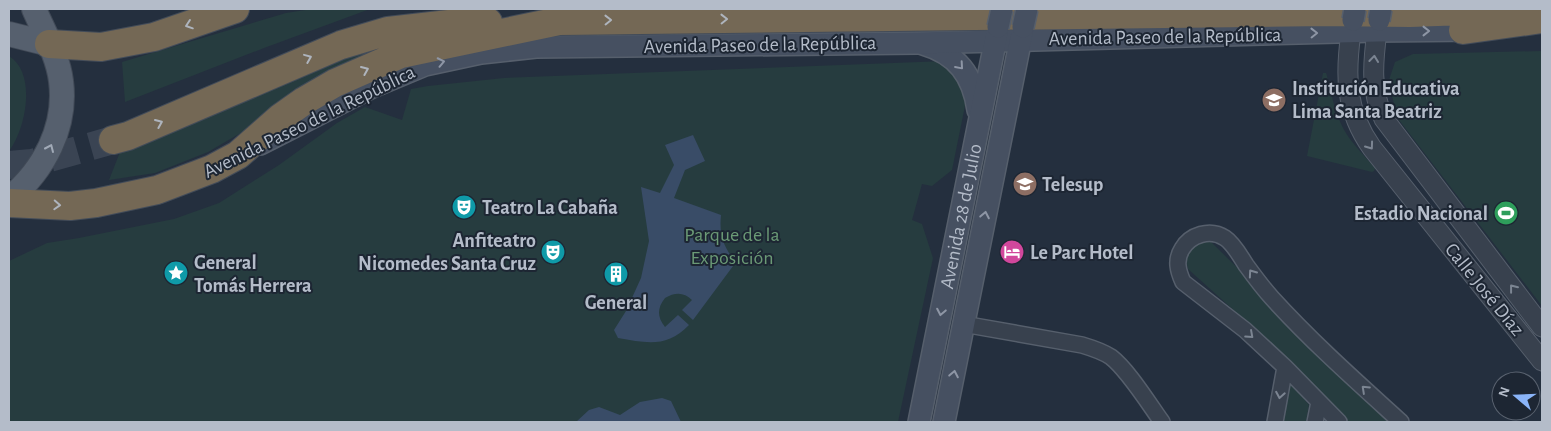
<svg xmlns="http://www.w3.org/2000/svg" width="1551" height="431" font-family="'Alegreya Sans',sans-serif">
	<style>
		.green { fill: #263c3f }
		.water { fill: #394c67 }
		.lines { fill: none; stroke-linecap: round; stroke-linejoin: round }
		.motorway-tunnel { stroke: #3a4453; stroke-width: 28; stroke-dasharray: 28 14; stroke-linecap: butt }
		.minor-casing { stroke: #565f6c; stroke-width: 18 }
		.tertiary-casing { stroke: #565f6c; stroke-width: 21 }
		.secondary-casing { stroke: #565f6c; stroke-width: 24 }
		.primary-casing { stroke: #414a57; stroke-width: 26 }
		.motorway-casing { stroke: #434c59; stroke-width: 30 }
		.minor { stroke: #38414e; stroke-width: 15 }
		.tertiary { stroke: #38414e; stroke-width: 19 }
		.secondary { stroke: #465061; stroke-width: 21 }
		.primary { stroke: #56606e; stroke-width: 24 }
		.motorway { stroke: #746855; stroke-width: 28 }
		.secondary-bridge-casing { stroke: #565f6c; stroke-width: 24; stroke-linecap: butt }
		.secondary-bridge { stroke: #465061; stroke-width: 21 }
		.oneway { stroke: #aeb4bd }
		.oneway2 { stroke: #8e96a5 }
		.oneway3 { stroke: #7c8592 }
		.oneway4 { stroke: #a1aab7 }
		.labels { text-anchor: middle; stroke-width: 4; stroke-linejoin: round; paint-order: stroke }
		.street-label { font-size: 20px; fill: #b4bcc9; stroke: #1d2633 }
		.poi-label { font-size: 20px; font-weight: bold; fill: #b4bcc9; stroke: #1d2633; text-anchor: start }
		.park-label { font-size: 20px; fill: #6b9a76; stroke: #1d2633 }
	</style>
	<rect width="100%" height="100%" fill="#242f3e"/>
	<path class="green" d="M312,9H370L264,48L125,102L122,62L286,13Z
		M377,44L380,52L208,152L155,173L109,180L122,147Z
		M1542,51V306L1399,120L1388,83L1395,62L1413,54Z
		M9,56C37,73 26,129 9,151Z
		M946,61L968,91L952,170L932,186L922,184L912,220L922,224L933,258L898,422H9V261L47,243L79,238L174,219L219,203L279,165L337,123L365,107L402,120L411,89L428,86L504,78Z
		M1323,73H1326L1327,76C1331,93 1335,112 1343,128C1351,143 1364,155 1375,168L1374,171L1372,172L1307,156Z
		M1210,241L1395,422H1349L1291,362L1188,269C1185,260 1188,248 1197,243C1201,242 1207,242 1210,241Z
		M1290,381L1309,405L1306,422H1282Z"/>
	<path class="water" d="M693,135L705,161L685,170L674,198L721,215C719,234 723,247 736,262L693,320L682,310L692,300C684,292 675,292 665,298C657,308 657,317 665,327L678,315L689,325C667,348 647,343 618,338L614,330L626,311L641,278L649,241L641,187L660,193L674,165L665,145Z
		M662,398L671,401L681,422H576L589,410L599,407L620,415L640,402Z"/>
	<g class="lines">
		<path class="motorway-tunnel" d="M9,165L32,163L113,140"/>
		<defs>
			<path id="minor" d="M963,324L1082,345C1092,348 1102,351 1111,357C1128,370 1149,404 1162,422
				M1275,422L1285,367
				M1315,422L1319,402
				M1339,422L1285,367L1245,330L1183,282C1178,271 1175,260 1182,249C1190,235 1210,228 1225,238C1234,244 1240,256 1246,265C1254,276 1262,287 1272,298C1312,342 1357,382 1401,422"/>
			<path id="tertiary" d="M1377,31C1373,62 1370,90 1384,119L1542,327
				M1351,32C1345,76 1345,110 1372,148L1542,361"/>
			<g id="secondary">
				<path d="M923,44C957,54 973,75 978,110"/>
				<path d="M260,144L370,88L425,65L481,53L536,47L918,43L1377,31L1478,30"/>
				<path id="s1" d="M919,422L998,28"/>
				<path d="M944,422L1023,28"/>
			</g>
			<path id="primary" d="M9,34L49,44
				M9,199C44,170 67,127 61,81C58,56 44,32 34,9"/>
			<path id="motorway" d="M1463,30L1542,19
				M49,44L101,47L154,37L235,9
				M113,140L128,136L341,45L388,31L458,23L488,22
				M9,203L70,206L96,203L157,190L212,169L238,155L280,118L304,101L335,83L401,54L559,21L1326,12L1410,13L1520,9"/>
		</defs>
		<use href="#minor" class="minor-casing"/>
		<use href="#tertiary" class="tertiary-casing"/>
		<use href="#secondary" class="secondary-casing"/>
		<use href="#primary" class="primary-casing"/>
		<use href="#motorway" class="motorway-casing"/>
		<use href="#minor" class="minor"/>
		<use href="#tertiary" class="tertiary"/>
		<use href="#secondary" class="secondary"/>
		<use href="#primary" class="primary"/>
		<use href="#motorway" class="motorway"/>
		<defs>
			<path id="secondary-bridge" d="M1353,20L1355,9
				M1379,20L1381,9
				M998,27L1002,9
				M1023,27L1027,9"/>
		</defs>
		<use href="#secondary-bridge" class="secondary-bridge-casing"/>
		<use href="#secondary-bridge" class="secondary-bridge"/>
	</g>
	<defs><path id="oneway-chevron" d="M-2-3.5L2.5 0L-2 3.5" fill="none" stroke-width="1.6" stroke-linecap="round" stroke-linejoin="round" transform="scale(1.25)"/></defs>
	<g class="oneway">
		<use href="#oneway-chevron" transform="translate(724 19) rotate(-1)"/>
		<use href="#oneway-chevron" transform="translate(608 20) rotate(-1)"/>
		<use href="#oneway-chevron" transform="translate(189 25) rotate(161)"/>
		<use href="#oneway-chevron" transform="translate(308 58) rotate(-22)"/>
		<use href="#oneway-chevron" transform="translate(365 70) rotate(-23)"/>
		<use href="#oneway-chevron" transform="translate(159 123) rotate(-23)"/>
		<use href="#oneway-chevron" transform="translate(57 205) rotate(3)"/>
	</g>
	<g class="oneway2">
		<use href="#oneway-chevron" transform="translate(1426 31)"/>
		<use href="#oneway-chevron" transform="translate(1314 33) rotate(-1)"/>
		<use href="#oneway-chevron" transform="translate(441 62) rotate(-12)"/>
		<use href="#oneway-chevron" transform="translate(960 66) rotate(49)"/>
		<use href="#oneway-chevron" transform="translate(985 215) rotate(-79)"/>
		<use href="#oneway-chevron" transform="translate(941 312) rotate(101)"/>
		<use href="#oneway-chevron" transform="translate(954 374) rotate(-79)"/>
	</g>
	<g class="oneway3">
		<use href="#oneway-chevron" transform="translate(1374 59) rotate(-84)"/>
		<use href="#oneway-chevron" transform="translate(1370 146) rotate(54)"/>
		<use href="#oneway-chevron" transform="translate(1252 273) rotate(-125)"/>
		<use href="#oneway-chevron" transform="translate(1513 288) rotate(-128)"/>
		<use href="#oneway-chevron" transform="translate(1250 335) rotate(42)"/>
		<use href="#oneway-chevron" transform="translate(1365 389) rotate(-137)"/>
		<use href="#oneway-chevron" transform="translate(1280 395) rotate(100)"/>
	</g>
	<use class="oneway4" href="#oneway-chevron" transform="translate(50 148) rotate(-66)"/>
	<defs>
		<symbol id="school-disc" viewBox="-11 -11 22 22"><circle r="9.5" fill="#8d6e63" stroke="#1d2633"/><path d="M0-5L7-2L0 1L-7-2ZM-4 1L0 2.5L4 1V4Q0 6-4 4Z" fill="#fff"/></symbol>
		<symbol id="university-disc" viewBox="-11 -11 22 22"><circle r="9.5" fill="#8d6e63" stroke="#1d2633"/><path d="M0-5L7-2L0 1L-7-2ZM-4 1L0 2.5L4 1V4Q0 6-4 4Z" fill="#fff"/></symbol>
		<symbol id="theatre-disc" viewBox="-11 -11 22 22"><circle r="9.5" fill="#0f9aa8" stroke="#1d2633"/><path d="M-5-5.5Q0-4 5-5.5V0Q5 5 0 6Q-5 5-5 0ZM-3.3-2.5H-1v1.5H-3.3ZM1-2.5H3.3v1.5H1ZM-2.8 1Q0 5.5 2.8 1Z" fill="#fff"/></symbol>
		<symbol id="stadium-disc" viewBox="-11 -11 22 22"><circle r="9.5" fill="#2e9e5b" stroke="#1d2633"/><path d="M0-5a6.5 5 0 1 0 0 10a6.5 5 0 1 0 0-10ZM-3.5-1.8h7v3.6h-7Z" fill="#fff"/></symbol>
		<symbol id="hotel-disc" viewBox="-11 -11 22 22"><circle r="9.5" fill="#d1479c" stroke="#1d2633"/><path d="M-6-4.5h1.5V1H6V5H4.5V3h-9V5H-6ZM-4 0a1.8 1.8 0 1 1 3.6 0ZM.5 0V-2.5h3Q6-2.5 6 0Z" fill="#fff"/></symbol>
		<symbol id="sight-disc" viewBox="-11 -11 22 22"><circle r="9.5" fill="#0f9aa8" stroke="#1d2633"/><path d="M0-6L1.8-2.2L6-1.7L2.9 1.2L3.7 5.4L0 3.3L-3.7 5.4L-2.9 1.2L-6-1.7L-1.8-2.2Z" fill="#fff"/></symbol>
		<symbol id="building-disc" viewBox="-11 -11 22 22"><circle r="9.5" fill="#0f9aa8" stroke="#1d2633"/><path d="M-4-6H4V6H1V3H-1V6H-4ZM-2.5-4.3h1.7v1.8h-1.7ZM.8-4.3h1.7v1.8H.8ZM-2.5-1h1.7V.8h-1.7ZM.8-1h1.7V.8H.8Z" fill="#fff"/></symbol>
	</defs>
	<g fill-rule="evenodd">
		<use href="#school-disc" x="1260" y="86" width="28" height="28"/>
		<use href="#university-disc" x="1011" y="170" width="28" height="28"/>
		<use href="#theatre-disc" x="450" y="193" width="28" height="28"/>
		<use href="#stadium-disc" x="1492" y="199" width="28" height="28"/>
		<use href="#theatre-disc" x="539" y="238" width="28" height="28"/>
		<use href="#hotel-disc" x="998" y="238" width="28" height="28"/>
		<use href="#sight-disc" x="162" y="259" width="28" height="28"/>
		<use href="#building-disc" x="602" y="260" width="28" height="28"/>
	</g>
	<g class="labels">
		<g class="street-label">
			<text transform="translate(1165 36) rotate(-1)" y="7">Avenida Paseo de la República</text>
			<text transform="translate(760 44) rotate(-1)" y="7">Avenida Paseo de la República</text>
			<text transform="translate(309 121) rotate(-26)" y="7">Avenida Paseo de la República</text>
			<text dy="7" stroke="none"><textPath href="#s1" startOffset="210">Avenida 28 de Julio</textPath></text>
			<text transform="translate(1485 289) rotate(51)" y="7">Calle José Díaz</text>
		</g>
		<g class="poi-label">
			<text x="1292" y="95">Institución Educativa<tspan x="1292" dy="23">Lima Santa Beatriz</tspan></text>
			<text x="1042" y="191">Telesup</text>
			<text x="482" y="214">Teatro La Cabaña</text>
			<text x="1488" y="220" text-anchor="end">Estadio Nacional</text>
			<text x="536" y="247" text-anchor="end">Anfiteatro<tspan x="536" dy="23">Nicomedes Santa Cruz</tspan></text>
			<text x="1030" y="259">Le Parc Hotel</text>
			<text x="194" y="269">General<tspan x="194" dy="23">Tomás Herrera</tspan></text>
			<text x="616" y="309" text-anchor="middle">General</text>
		</g>
		<g class="park-label">
			<text x="732" y="241">Parque de la<tspan x="732" dy="23">Exposición</tspan></text>
		</g>
	</g>
	<rect width="1551" height="431" fill="none" stroke="#b4bcc9" stroke-width="20"/>
	<g transform="translate(1516 396) rotate(289)"><circle r="24" fill="#1d2633" stroke="#59626f"/>
	<path d="M0-4L9 19L0 12L-9 19Z" fill="#8ab4f8"/>
	<text y="-8" font-size="14" font-weight="bold" text-anchor="middle" fill="#b4bcc9">N</text>
	</g>
</svg>
